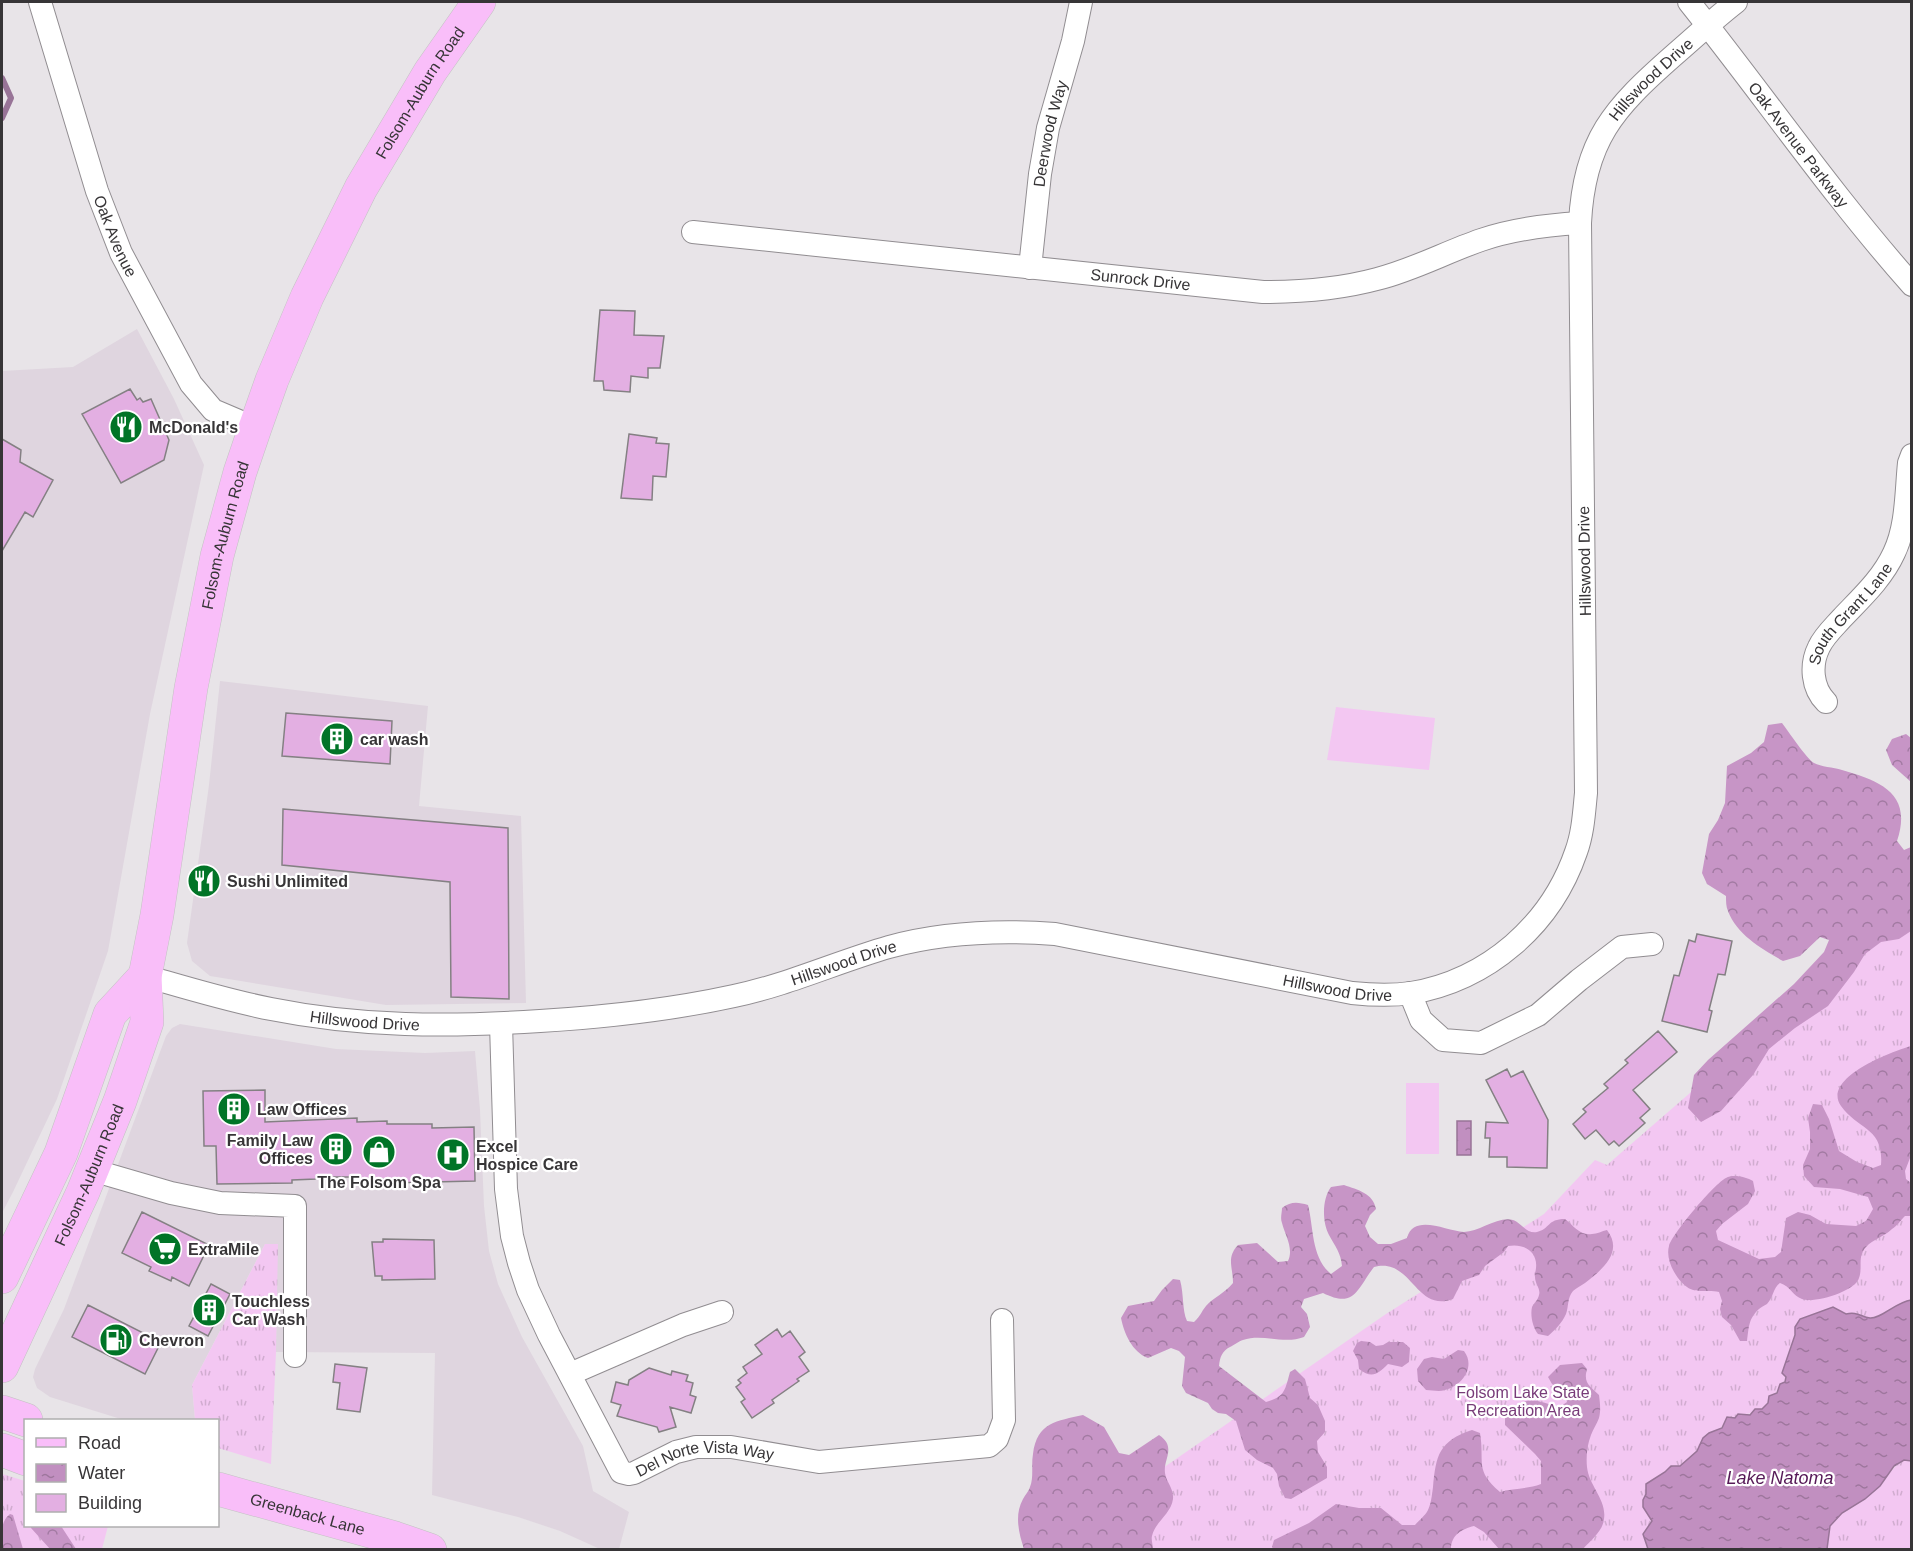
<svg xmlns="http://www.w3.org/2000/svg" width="1913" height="1551" font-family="Helvetica,sans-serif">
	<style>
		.built { fill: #dfd5df }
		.grass { fill: url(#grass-tufts) }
		.forest { fill: url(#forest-crowns) }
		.garden { fill: #f3c7f2 }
		.water { fill: url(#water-ripples); stroke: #987497; stroke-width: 1.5 }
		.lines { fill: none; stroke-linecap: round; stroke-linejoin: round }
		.stream { stroke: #987497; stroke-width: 6 }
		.building { fill: #e3afe2; stroke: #848083; stroke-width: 1.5 }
		.minor-casing { stroke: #918d91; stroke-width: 24 }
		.primary-casing { stroke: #c3c2c3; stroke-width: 34 }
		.minor { stroke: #fff; stroke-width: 22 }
		.primary { stroke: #f9bef9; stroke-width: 33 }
		.labels { text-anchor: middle; stroke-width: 4.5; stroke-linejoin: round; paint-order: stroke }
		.street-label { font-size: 16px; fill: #373537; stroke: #fff }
		.poi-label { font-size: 16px; font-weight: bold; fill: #373537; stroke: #fff; text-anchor: start }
		.park-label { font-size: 16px; fill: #783b79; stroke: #fff }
		.water-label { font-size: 18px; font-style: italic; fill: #561957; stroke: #fff }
	</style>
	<defs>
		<pattern id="grass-tufts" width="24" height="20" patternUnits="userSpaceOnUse" patternTransform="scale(1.5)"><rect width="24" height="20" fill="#f3c7f2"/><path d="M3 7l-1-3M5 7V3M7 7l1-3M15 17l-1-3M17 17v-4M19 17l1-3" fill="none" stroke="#d1acd0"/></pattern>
		<pattern id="forest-crowns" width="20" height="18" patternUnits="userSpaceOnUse" patternTransform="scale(1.5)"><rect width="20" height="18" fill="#c795c6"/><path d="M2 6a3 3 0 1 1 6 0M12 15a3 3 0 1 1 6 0" fill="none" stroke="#a27aa2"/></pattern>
		<pattern id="water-ripples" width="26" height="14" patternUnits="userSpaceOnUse" patternTransform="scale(1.5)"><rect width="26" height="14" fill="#c18fc0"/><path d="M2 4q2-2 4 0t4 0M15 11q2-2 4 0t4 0" fill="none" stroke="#9e769d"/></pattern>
	</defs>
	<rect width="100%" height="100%" fill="#e8e4e8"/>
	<path class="built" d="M137,329L174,399L204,465L150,714L108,951L57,1099L13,1192L2,1213V371L73,367Z
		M220,681L428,706L419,806L521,816L526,1003L386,1005L210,976L192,961L187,943L209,785Z
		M180,1024L336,1049L425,1053L475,1051L480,1110L484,1206L489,1251L498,1284L522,1337L583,1446L593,1491L629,1512L619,1549H600L560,1531L518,1517L432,1495L435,1353L276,1352L277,1244H265L192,1385L195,1420H124L50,1397L37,1388L33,1377L35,1369L64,1309L166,1036L172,1028Z"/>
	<path class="grass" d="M1911,896V1300L1892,1308L1883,1314L1871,1318L1846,1314L1795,1327V1334L1782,1373L1786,1377L1785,1382L1780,1384C1773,1403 1758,1416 1738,1414L1735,1418L1725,1423L1718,1431L1709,1434L1703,1438L1697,1451L1680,1466H1671C1657,1481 1648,1486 1643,1507L1652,1521L1643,1534L1648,1549L1044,1550L1386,1314L1544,1214L1595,1160L1607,1165L1864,942Z
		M265,1244H278L276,1352L271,1464L218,1448V1420H195L192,1385Z
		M1904,1460L1911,1461V1549L1827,1550C1829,1542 1827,1533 1830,1526C1837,1510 1866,1500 1878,1487C1889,1477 1890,1468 1904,1460Z
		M2,1474L25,1481L26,1526H108L102,1549H2Z"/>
	<path class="forest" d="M1782,723C1788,731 1807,759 1814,763C1821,767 1833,767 1842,770C1880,781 1913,793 1897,841L1904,850L1911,847V931L1899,939L1881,942L1865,954L1854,972L1828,1006L1795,1028L1769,1049L1753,1075L1721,1111L1701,1122L1688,1108L1694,1075L1708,1060L1794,984L1824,952L1829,940L1820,937L1800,956L1783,961C1762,949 1737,935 1728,911C1726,907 1726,901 1726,896L1707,884L1702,873L1709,834L1718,820L1725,803L1727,766L1751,753L1764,742L1768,725Z
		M1906,734L1911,738V782L1892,765L1886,750L1892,739Z
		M1911,1046V1146L1910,1158L1905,1171L1906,1179L1911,1183V1216H1905C1901,1220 1897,1226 1892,1229C1884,1237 1873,1239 1866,1247C1857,1257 1863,1267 1859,1278C1856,1291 1814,1304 1802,1299C1793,1296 1790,1286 1780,1283C1773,1288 1773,1298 1767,1304C1764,1306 1761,1307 1759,1309C1748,1319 1749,1328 1747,1341H1740L1731,1325L1722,1317L1720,1309L1722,1301L1719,1292C1708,1289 1696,1294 1687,1287C1676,1279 1665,1260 1669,1246C1672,1234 1715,1183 1726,1178C1733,1174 1746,1177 1753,1181L1755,1191L1748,1204L1722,1224L1716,1231L1718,1240L1759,1259L1775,1257L1781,1252L1786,1218L1798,1212L1810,1215L1826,1224L1856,1226L1866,1221L1873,1209L1868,1197L1840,1189L1814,1187L1804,1176L1803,1165L1810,1149V1132L1808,1118L1813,1104L1822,1105L1829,1119L1839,1151L1857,1162L1873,1168L1881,1165C1884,1127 1858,1130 1841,1106C1821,1078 1893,1051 1911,1046Z
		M1344,1185C1358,1190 1373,1193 1376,1209L1370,1215L1365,1226L1370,1237L1378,1244H1391L1407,1238C1414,1213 1446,1231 1464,1232C1479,1232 1498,1216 1513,1220C1522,1223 1526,1234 1537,1232C1550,1229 1547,1219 1565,1219C1574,1226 1580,1236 1592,1234C1597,1234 1602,1231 1607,1230C1624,1252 1602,1270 1585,1283C1581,1286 1576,1288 1573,1291C1567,1298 1569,1306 1566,1314C1562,1323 1555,1330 1548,1336L1538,1334C1533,1328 1530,1316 1532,1307C1534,1303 1538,1300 1539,1295C1541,1289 1535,1284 1535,1277C1534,1268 1535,1277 1536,1268C1538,1251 1523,1243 1508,1246L1504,1252L1485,1266L1479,1275L1462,1281L1453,1299C1415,1313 1412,1257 1374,1267C1357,1289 1355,1309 1323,1293L1304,1299L1301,1307L1307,1314L1310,1327L1304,1337C1284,1345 1263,1333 1243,1340C1239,1341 1234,1345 1230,1347C1222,1351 1220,1357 1219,1366L1266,1402C1285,1397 1285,1390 1290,1372L1295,1369L1305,1379L1310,1398L1318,1405L1325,1421V1432L1317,1441L1318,1452L1327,1467V1478L1291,1499L1285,1498L1279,1486L1277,1474L1273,1468L1257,1460L1245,1450L1236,1421L1226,1414L1218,1413L1212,1409L1208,1403L1186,1393L1182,1386L1185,1357L1179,1351L1171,1348L1148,1358C1132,1352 1124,1333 1121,1318L1128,1306L1154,1301L1162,1290L1173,1279L1180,1280C1184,1294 1182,1310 1187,1321L1194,1322C1200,1317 1201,1312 1206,1306C1214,1297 1225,1293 1233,1283C1233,1267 1226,1258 1238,1245L1257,1243L1278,1262L1288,1261C1294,1248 1285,1235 1282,1223C1280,1218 1282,1213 1282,1208C1291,1201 1298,1202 1308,1205C1314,1229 1311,1257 1331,1274L1342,1266C1341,1253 1335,1246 1329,1235C1322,1222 1322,1199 1331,1187Z
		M1361,1341L1370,1342L1376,1346L1383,1345L1388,1342H1403L1410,1348L1409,1362L1402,1367L1388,1364C1378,1374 1372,1379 1359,1369L1358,1360L1353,1351L1357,1343Z
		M1458,1350L1464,1351C1476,1367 1462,1386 1445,1390C1439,1392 1432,1390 1426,1390L1418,1381L1417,1369L1424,1359L1432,1357L1444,1359Z
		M1582,1363L1587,1369C1583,1383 1590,1386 1599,1395C1600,1403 1601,1410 1599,1418C1597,1424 1593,1429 1591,1435C1587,1445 1586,1457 1587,1467C1589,1486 1607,1500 1604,1519C1603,1531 1591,1540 1583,1549H1499L1484,1532L1474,1526C1462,1529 1451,1535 1451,1549H1274L1272,1547L1274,1540L1309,1523L1336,1504L1359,1508H1381L1402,1525H1415C1419,1520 1425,1516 1428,1510C1431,1504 1432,1495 1433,1487C1436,1455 1439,1441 1472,1430L1480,1433C1485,1462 1474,1470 1500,1492C1513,1488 1528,1489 1541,1484V1461L1535,1454L1505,1425V1415C1523,1396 1535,1398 1558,1408L1567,1402L1564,1393L1552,1384L1548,1377L1560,1365Z
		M1083,1415L1104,1427L1119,1453L1129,1455L1159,1435C1177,1447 1163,1459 1165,1473C1166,1482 1174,1488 1173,1499C1171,1514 1155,1522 1152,1536C1151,1539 1153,1546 1153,1549H1024C1019,1534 1014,1515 1023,1499C1025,1495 1029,1491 1030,1487C1034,1477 1031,1465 1033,1454C1037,1422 1057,1421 1083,1415Z
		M10,1514L13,1515L23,1549H2C1,1537 0,1521 10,1514Z
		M31,1526H61L76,1549H50L31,1528Z"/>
	<path class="garden" d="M1336,707L1435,718L1429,770L1327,760Z
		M1406,1083H1439V1154H1406Z"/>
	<path class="water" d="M1457,1121H1471V1155H1457Z
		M1911,1300V1461L1904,1460L1894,1466L1880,1486L1865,1499L1842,1513L1830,1526L1827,1549H1648L1643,1534L1652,1521L1643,1507V1500L1646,1494V1484L1665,1472L1671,1466H1680L1697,1451L1703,1438L1709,1433L1722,1428L1727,1417L1735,1418L1738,1414L1750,1415L1755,1409H1762L1768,1403L1769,1396L1777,1393L1780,1384L1785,1382L1786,1377L1782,1373L1795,1335V1327L1800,1319L1833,1307L1846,1314C1857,1311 1861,1317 1870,1318C1881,1319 1896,1302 1911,1300Z"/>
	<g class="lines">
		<path class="stream" d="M2,78L11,98L2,118"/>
	</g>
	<path class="building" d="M600,310L635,311L634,335L664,336L660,368H648V378L631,376L630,392L604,390L603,381H594Z
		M130,389L137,400L140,398L143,402L151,399L169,440L164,460L121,483L82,414Z
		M629,434L657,438L656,443L669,444L666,477L653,476L652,500L621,498Z
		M2,439L21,450L20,462L53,480L33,517L25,512L2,551Z
		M286,713L392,721L390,764L282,756Z
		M283,809L508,828L509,999L451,997L450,882L282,865Z
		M1697,934L1732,941L1725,975L1718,974L1709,1010L1712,1011L1707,1032L1662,1021L1674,975L1679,976L1689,940L1695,942Z
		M1658,1031L1677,1052L1633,1090L1650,1109L1640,1118L1645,1123L1619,1146L1614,1141L1609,1145L1596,1130L1585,1139L1573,1124L1586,1112L1583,1109L1608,1088L1604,1084L1628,1063L1625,1060Z
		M1507,1069L1511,1077L1523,1071L1548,1120L1547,1168L1507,1167V1157H1489L1490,1138H1485L1486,1122L1508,1123L1486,1080Z
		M265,1090V1122L357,1118V1122L387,1121V1124H432V1128L474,1127L475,1181L388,1183L387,1179H357V1177H316V1179L292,1180V1183L217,1184L216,1146H204L203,1091Z
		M142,1212L209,1245L189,1286L172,1277L171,1281L149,1271L151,1267L122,1253Z
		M383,1239L434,1240L435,1279L382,1280V1276H375L372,1242H383Z
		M211,1284L230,1294L208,1336L189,1326Z
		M88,1305L161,1342L145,1374L72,1337Z
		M777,1329L782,1337L790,1331L805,1352L799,1357L809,1371L797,1379L799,1381L772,1400L774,1403L752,1418L741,1402L745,1399L736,1387L741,1383L738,1380L747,1373L743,1367L762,1354L755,1345Z
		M335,1364L367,1368L360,1412L337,1409L340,1383L333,1382Z
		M649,1368L671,1375L672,1371L688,1375L686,1381L693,1383L690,1395L696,1397L691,1413L670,1407L676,1427L659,1432L657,1427L617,1416L621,1405L611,1402L616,1382L628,1385L629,1380Z"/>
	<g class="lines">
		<defs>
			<g id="minor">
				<path id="s1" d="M40,2L97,191L121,253L191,384L213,410L255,428"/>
				<path id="s2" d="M1689,2C1764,96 1832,195 1912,285"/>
				<path id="s3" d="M693,232L1263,292C1302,292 1340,289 1377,279C1413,270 1446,252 1481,240C1513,229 1546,225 1580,223"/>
				<path id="s4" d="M1030,268L1040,174L1048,128L1073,41L1081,2"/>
				<path id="s5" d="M1826,702C1812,688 1810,665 1819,647C1824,636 1834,627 1842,618C1861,598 1882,579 1894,553C1907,526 1906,492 1909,463L1912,455"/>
				<path id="s6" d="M145,976C187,988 229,1001 271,1009C360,1027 450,1027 540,1021C606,1017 670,1010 734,996C787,985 837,962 889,947C944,932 999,930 1055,934L1352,993C1371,995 1391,996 1411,993C1488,980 1551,925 1576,852C1583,833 1584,813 1586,793L1580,223C1584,140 1614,108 1673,56C1694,38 1714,19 1736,2"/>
				<path d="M1410,993L1421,1020L1443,1040L1481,1043L1538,1015L1579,980L1622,947L1652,944"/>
				<path id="s7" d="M501,1024L506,1189L512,1236L519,1263L528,1290L549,1335L621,1472L629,1474L634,1473L676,1452L696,1447H731L819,1462L989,1446L997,1439L1004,1420L1002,1320"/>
				<path d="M92,1170L171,1193L220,1203L295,1206V1356"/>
				<path d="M570,1374L683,1325L722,1312"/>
			</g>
			<g id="primary">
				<path d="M2,1277L61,1153L110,1014L145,976"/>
				<path id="s8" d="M2,1366L83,1192L120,1101L147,1022L145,976L157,915L191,688L217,556L240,472L255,428L272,380L307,297L361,188L430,72L479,2"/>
				<path d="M2,1412L26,1420"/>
				<path d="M2,1450L26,1459"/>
				<path id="s9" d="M218,1489L395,1538L430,1550"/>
			</g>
		</defs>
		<use href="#minor" class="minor-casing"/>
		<use href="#primary" class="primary-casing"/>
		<use href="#minor" class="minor"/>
		<use href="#primary" class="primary"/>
	</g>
	<defs>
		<symbol id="restaurant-disc" viewBox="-11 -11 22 22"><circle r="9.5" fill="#017427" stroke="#fff"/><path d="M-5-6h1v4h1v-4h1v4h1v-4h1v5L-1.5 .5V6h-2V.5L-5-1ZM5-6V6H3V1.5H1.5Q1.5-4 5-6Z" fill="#fff"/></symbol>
		<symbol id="building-disc" viewBox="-11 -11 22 22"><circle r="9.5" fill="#017427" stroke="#fff"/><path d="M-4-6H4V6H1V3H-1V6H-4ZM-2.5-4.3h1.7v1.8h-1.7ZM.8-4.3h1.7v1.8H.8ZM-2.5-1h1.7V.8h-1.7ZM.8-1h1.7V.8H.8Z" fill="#fff"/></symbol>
		<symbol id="shop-disc" viewBox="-11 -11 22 22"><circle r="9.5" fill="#017427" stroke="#fff"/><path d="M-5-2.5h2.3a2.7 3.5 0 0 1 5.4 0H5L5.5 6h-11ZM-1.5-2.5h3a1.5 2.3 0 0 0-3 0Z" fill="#fff"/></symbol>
		<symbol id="hospital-disc" viewBox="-11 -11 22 22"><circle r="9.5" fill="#017427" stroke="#fff"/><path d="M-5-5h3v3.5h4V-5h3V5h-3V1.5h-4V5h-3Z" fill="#fff"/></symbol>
		<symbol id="supermarket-disc" viewBox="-11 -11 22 22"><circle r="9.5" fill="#017427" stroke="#fff"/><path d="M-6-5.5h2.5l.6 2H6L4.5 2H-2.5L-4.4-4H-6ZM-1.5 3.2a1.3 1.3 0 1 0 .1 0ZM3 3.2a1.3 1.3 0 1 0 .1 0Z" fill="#fff"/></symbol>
		<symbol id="fuel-disc" viewBox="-11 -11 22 22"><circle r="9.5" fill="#017427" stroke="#fff"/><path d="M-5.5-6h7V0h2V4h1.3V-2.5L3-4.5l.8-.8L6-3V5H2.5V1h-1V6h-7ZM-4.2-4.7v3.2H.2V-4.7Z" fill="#fff"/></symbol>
	</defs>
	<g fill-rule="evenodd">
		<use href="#restaurant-disc" x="107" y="408" width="38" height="38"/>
		<use href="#building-disc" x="318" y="720" width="38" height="38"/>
		<use href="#restaurant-disc" x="185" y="862" width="38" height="38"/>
		<use href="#building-disc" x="215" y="1090" width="38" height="38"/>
		<use href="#building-disc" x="317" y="1130" width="38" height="38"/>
		<use href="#shop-disc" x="360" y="1133" width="38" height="38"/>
		<use href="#hospital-disc" x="434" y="1136" width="38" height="38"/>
		<use href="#supermarket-disc" x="146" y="1230" width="38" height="38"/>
		<use href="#building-disc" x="190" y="1291" width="38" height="38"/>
		<use href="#fuel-disc" x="97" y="1321" width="38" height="38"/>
	</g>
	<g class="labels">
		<g class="street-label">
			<text dy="6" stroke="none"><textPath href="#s6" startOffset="2312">Hillswood Drive</textPath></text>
			<text dy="6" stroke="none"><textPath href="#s8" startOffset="1354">Folsom-Auburn Road</textPath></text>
			<text dy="6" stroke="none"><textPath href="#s4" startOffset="136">Deerwood Way</textPath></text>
			<text dy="6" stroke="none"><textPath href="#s2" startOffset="180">Oak Avenue Parkway</textPath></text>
			<text dy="6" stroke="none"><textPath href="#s1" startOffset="246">Oak Avenue</textPath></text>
			<text dy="6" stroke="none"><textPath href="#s3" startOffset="450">Sunrock Drive</textPath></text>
			<text dy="6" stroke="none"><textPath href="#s8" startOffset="868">Folsom-Auburn Road</textPath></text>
			<text transform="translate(1584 561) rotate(-91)" y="6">Hillswood Drive</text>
			<text dy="6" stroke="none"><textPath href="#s5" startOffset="104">South Grant Lane</textPath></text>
			<text dy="6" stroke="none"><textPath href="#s6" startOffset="711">Hillswood Drive</textPath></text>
			<text dy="6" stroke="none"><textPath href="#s6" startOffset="1214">Hillswood Drive</textPath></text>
			<text dy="6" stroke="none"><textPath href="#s6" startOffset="225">Hillswood Drive</textPath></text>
			<text dy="6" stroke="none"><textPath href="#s8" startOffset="210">Folsom-Auburn Road</textPath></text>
			<text dy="6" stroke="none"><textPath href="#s7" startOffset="561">Del Norte Vista Way</textPath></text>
			<text dy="6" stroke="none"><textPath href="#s9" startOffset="93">Greenback Lane</textPath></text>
		</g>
		<g class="poi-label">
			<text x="149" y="433">McDonald's</text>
			<text x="360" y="745">car wash</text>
			<text x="227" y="887">Sushi Unlimited</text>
			<text x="257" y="1115">Law Offices</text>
			<text x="313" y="1146" text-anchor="end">Family Law<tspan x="313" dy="18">Offices</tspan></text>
			<text x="476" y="1152">Excel<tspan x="476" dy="18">Hospice Care</tspan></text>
			<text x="379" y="1188" text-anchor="middle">The Folsom Spa</text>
			<text x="188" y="1255">ExtraMile</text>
			<text x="232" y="1307">Touchless<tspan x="232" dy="18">Car Wash</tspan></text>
			<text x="139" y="1346">Chevron</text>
		</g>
		<g class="park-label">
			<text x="1523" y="1398">Folsom Lake State<tspan x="1523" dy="18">Recreation Area</tspan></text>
		</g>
		<g class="water-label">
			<text x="1780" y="1484">Lake Natoma</text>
		</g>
	</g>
	<rect width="1913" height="1551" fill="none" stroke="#373537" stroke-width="6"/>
	<rect x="24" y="1419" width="195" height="108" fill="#ffffff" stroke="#afaeaf" stroke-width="1.5"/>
	<rect x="36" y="1438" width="30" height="9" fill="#f9bef9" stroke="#afaeaf" stroke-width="1.5"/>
	<text x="78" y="1449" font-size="18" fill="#373537">Road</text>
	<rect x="36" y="1464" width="30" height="18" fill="url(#water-ripples)" stroke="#afaeaf" stroke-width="1.5"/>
	<text x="78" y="1479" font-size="18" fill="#373537">Water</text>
	<rect x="36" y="1494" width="30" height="18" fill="#e3afe2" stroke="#afaeaf" stroke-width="1.5"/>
	<text x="78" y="1509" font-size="18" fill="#373537">Building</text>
</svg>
